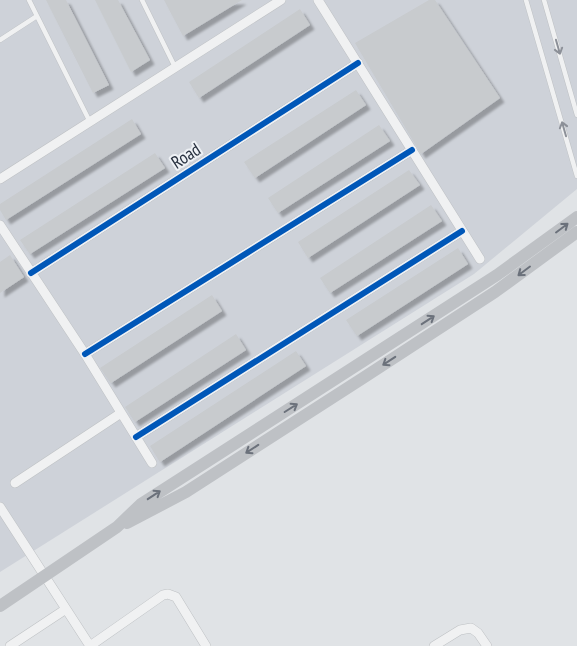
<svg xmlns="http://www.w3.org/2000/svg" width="577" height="646" font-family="'PT Sans Narrow',sans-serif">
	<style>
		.built { fill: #ced2d9 }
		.building { fill: #c8cbce; filter: url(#shadow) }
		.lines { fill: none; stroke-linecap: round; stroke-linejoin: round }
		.lane-casing { stroke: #bec1c4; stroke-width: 5.5 }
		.street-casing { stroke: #bec1c4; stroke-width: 10 }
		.lane { stroke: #f0f1f2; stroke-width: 4.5 }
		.street { stroke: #f0f1f2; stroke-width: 9 }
		.secondary { stroke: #bec1c5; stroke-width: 12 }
		.cycleway-casing { stroke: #eef1f5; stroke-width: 9 }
		.cycleway { stroke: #0057b8; stroke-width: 6 }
		.oneway { stroke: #8c9098 }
		.oneway2 { stroke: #6b717b }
		.labels { text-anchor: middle; stroke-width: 4; stroke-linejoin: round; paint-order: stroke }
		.street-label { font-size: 18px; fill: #27303f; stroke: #eef1f5 }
	</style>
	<defs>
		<filter id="shadow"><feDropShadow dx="4.5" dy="4.5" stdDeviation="1" flood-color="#0004"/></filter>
	</defs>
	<rect width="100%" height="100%" fill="#e0e3e6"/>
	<path class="built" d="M0,0H577V189L474,274L0,572Z"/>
	<path class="building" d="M46,0H66L109,85L93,93Z
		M95,0H118L150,60L131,72Z
		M164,0H242L183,36Z
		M429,0H435L500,98L421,154L355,43Z
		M300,9L310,25L199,98L189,82Z
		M356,90L366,105L255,178L244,162Z
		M132,119L141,134L6,220L0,210V204Z
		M379,125L390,141L278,213L268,198Z
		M155,153L165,168L30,254L20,240Z
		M409,170L420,185L308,258L298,242Z
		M431,205L442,221L330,293L320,278Z
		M458,248L468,264L357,336L346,320Z
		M10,255L24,277L0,293V262Z
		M212,295L222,311L111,383L100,368Z
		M236,334L246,350L135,422L125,407Z
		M296,351L306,366L160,462L150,446Z"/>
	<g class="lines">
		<defs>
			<path id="lane" d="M29,0L90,122
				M142,0L175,67
				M526,0L577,176
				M544,0L577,115
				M0,40L37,16"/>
			<path id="street" d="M318,0L480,259
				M0,179L281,0
				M0,225L85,354L152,463
				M31,273L358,63
				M85,354L412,150
				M136,437L462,231
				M15,483L121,413
				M0,507L90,646
				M10,646L66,609
				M90,646L163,595L168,594L176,597L206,646
				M434,646L460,630L471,628L478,633L487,646"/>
		</defs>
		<use href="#lane" class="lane-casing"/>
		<use href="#street" class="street-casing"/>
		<use href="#lane" class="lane"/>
		<use href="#street" class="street"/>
		<path class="secondary" d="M127,523L186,492L363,378L495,292L577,232
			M0,606L117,527L141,504L497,275L577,217"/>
		<defs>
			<path id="cycleway" d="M31,273L358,63
				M85,354L412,150
				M136,437L462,231"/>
		</defs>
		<use href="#cycleway" class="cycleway-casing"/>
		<use href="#cycleway" class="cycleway"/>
	</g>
	<defs><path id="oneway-shaft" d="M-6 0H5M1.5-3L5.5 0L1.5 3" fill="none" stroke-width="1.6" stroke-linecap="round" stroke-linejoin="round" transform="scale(1.25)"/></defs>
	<g class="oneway">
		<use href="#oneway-shaft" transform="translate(558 47) rotate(74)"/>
		<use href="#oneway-shaft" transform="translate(564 129) rotate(-106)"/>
	</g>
	<g class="oneway2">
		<use href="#oneway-shaft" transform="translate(562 228) rotate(-37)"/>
		<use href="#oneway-shaft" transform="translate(524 271) rotate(143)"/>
		<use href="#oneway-shaft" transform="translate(428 320) rotate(-33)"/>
		<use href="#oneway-shaft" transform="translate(389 361) rotate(147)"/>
		<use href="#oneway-shaft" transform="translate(291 408) rotate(-32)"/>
		<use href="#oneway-shaft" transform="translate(252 449) rotate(147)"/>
		<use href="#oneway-shaft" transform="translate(154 495) rotate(-33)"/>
	</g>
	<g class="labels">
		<g class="street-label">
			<text transform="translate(186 156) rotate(-33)" y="6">Road</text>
		</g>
	</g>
</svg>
